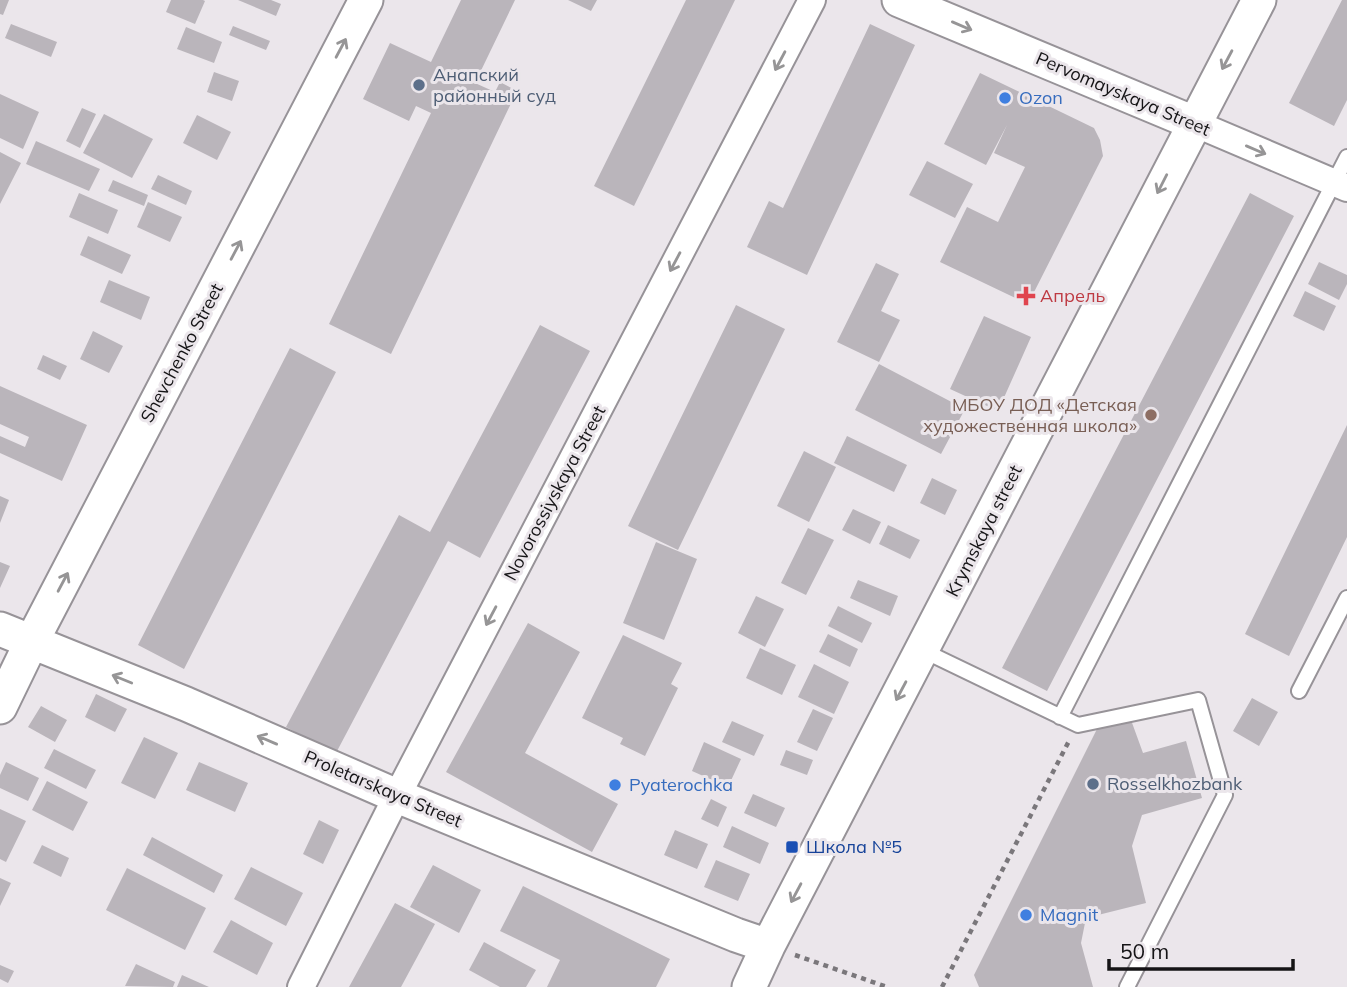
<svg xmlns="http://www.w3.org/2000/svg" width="1347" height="987" font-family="Mulish,sans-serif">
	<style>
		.building { fill: #bab5bb }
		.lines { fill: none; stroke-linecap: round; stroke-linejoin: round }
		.service-casing { stroke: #979398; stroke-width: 18 }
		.minor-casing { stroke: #979398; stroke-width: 30 }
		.tertiary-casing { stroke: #979398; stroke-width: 37 }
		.path { stroke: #7a777b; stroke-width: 4.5; stroke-dasharray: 5 5; stroke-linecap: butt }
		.service { stroke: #fff; stroke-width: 14 }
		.minor { stroke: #fff; stroke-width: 26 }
		.tertiary { stroke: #fff; stroke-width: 33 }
		.oneway { stroke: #969596 }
		.service-dot { fill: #5c6f8a; stroke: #ebe6eb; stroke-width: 2.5 }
		.shop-dot { fill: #3f7fe0; stroke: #ebe6eb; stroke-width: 2.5 }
		.health-dot { fill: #e0444e; stroke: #ebe6eb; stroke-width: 2.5 }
		.education-dot { fill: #8d6e63; stroke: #ebe6eb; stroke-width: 2.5 }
		.transit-dot { fill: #1a4fb4; stroke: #ebe6eb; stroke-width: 2.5 }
		.labels { text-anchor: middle; stroke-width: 6; stroke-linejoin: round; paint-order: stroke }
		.service-label { font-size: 18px; fill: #4e5e75; stroke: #ebe6eb; text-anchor: start }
		.street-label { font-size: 18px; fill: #151416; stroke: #ebe6eb }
		.shop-label { font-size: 18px; fill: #366cbe; stroke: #ebe6eb; text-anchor: start }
		.health-label { font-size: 18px; fill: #be3a42; stroke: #ebe6eb; text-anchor: start }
		.education-label { font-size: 18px; fill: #785e54; stroke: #ebe6eb; text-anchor: end }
		.transit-label { font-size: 18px; fill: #164399; stroke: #ebe6eb; text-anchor: start }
	</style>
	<rect width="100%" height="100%" fill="#ebe6eb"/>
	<path class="building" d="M0,0H9L3,15L0,14Z
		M171,0H203L205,1L195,24L166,12Z
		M238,0H271L281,4L276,16Z
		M461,0H515L475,83L495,92L500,82L517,91L391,354L329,324L431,113L416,106L409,121L363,99L390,43L431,62Z
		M568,0H597L591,11Z
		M686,0H735L634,206L594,186Z
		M1342,0H1347V100L1334,126L1289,103Z
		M11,24L57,42L51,57L5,38Z
		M870,24L915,45L807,275L747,247L769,201L783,208Z
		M233,26L270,41L266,50L229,35Z
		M186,27L222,42L214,63L177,49Z
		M214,72L239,81L232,101L207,92Z
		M980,73L1094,128L1100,140L1103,156L1028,304L940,262L967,207L998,222L1025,167L994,153L1007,125L986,165L944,144Z
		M0,94L39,112L23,149L0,138Z
		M82,108L96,114L80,148L66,141Z
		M104,114L153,139L132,178L83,153Z
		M197,115L231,132L217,160L183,143Z
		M36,141L100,169L89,191L26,164Z
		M0,152L21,163L0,204Z
		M927,161L973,184L955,218L909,195Z
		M158,175L192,191L186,205L151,189Z
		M113,180L148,195L144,206L108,191Z
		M79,193L118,210L108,234L69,217Z
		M1250,193L1294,216L1047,691L1002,668Z
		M148,202L182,217L170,242L137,227Z
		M88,236L131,255L122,274L80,255Z
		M1319,262L1347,275V284L1339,300L1308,284Z
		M876,263L899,274L881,311L900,320L879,362L837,342Z
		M109,280L150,297L141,320L100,302Z
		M1305,291L1336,306L1324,331L1293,316Z
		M736,305L785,329L678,550L628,526Z
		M984,316L1031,337L998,411L950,389Z
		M540,325L590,351L480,558L448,541L336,753L286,727L399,515L430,532Z
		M93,331L123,346L109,373L80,359Z
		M290,348L336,372L184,669L138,645Z
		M43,355L67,366L60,380L37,369Z
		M879,364L965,409L941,454L855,410Z
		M0,386L87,425L62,481L0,453V436L25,447L29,437L0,424Z
		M1347,425V537L1289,656L1245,634Z
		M847,436L907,465L894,492L834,463Z
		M804,451L836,467L809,522L777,506Z
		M932,478L957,490L945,515L920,503Z
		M0,496L9,500L0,523Z
		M853,509L881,522L870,544L842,530Z
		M888,525L920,540L910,559L879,544Z
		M808,528L834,540L806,595L781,583Z
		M656,542L697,559L664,640L623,623Z
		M0,562L10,566L0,588Z
		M858,580L898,596L890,616L850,598Z
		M756,596L784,609L765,647L738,633Z
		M838,606L872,623L862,643L828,626Z
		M528,623L580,652L525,753L618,804L592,852L446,772Z
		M828,634L858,649L850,667L819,652Z
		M623,635L682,663L671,684L678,688L645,756L620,744L623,738L582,718Z
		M760,648L796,665L782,695L746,678Z
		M814,664L849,682L834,714L798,697Z
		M96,694L127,709L115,732L85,717Z
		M1252,698L1278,712L1259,746L1233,731Z
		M41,706L67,720L55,742L28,727Z
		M813,709L833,718L817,751L797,742Z
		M1131,720L1143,753L1186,741L1202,798L1142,815L1132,846L1146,903L1086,918L1081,943L1093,987H979L974,975L1098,727Z
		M732,721L764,735L754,756L722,742Z
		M144,737L178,753L155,799L121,783Z
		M704,742L741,759L728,787L692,771Z
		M54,749L96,770L86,789L44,768Z
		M786,750L813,760L807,775L780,765Z
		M6,762L39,778L28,801L0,788V775Z
		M199,762L248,783L235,812L186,790Z
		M47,781L88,802L73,831L32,810Z
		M753,794L785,808L776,827L744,813Z
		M711,799L727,807L718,827L701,819Z
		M0,809L26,821L6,862L0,859Z
		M319,820L339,830L323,864L303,854Z
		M732,826L769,843L760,864L723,847Z
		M675,830L708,844L697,869L664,855Z
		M152,837L223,875L214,893L143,855Z
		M42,845L69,858L61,877L33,863Z
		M716,860L750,874L738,901L704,887Z
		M433,865L481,890L459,933L410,907Z
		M251,867L303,893L286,926L234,899Z
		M127,868L206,908L185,950L106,910Z
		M0,878L11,883L0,906Z
		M523,886L670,959L656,987H547L560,960L500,931Z
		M395,903L435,924L401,987H349Z
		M231,920L273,943L257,975L213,952Z
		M484,942L536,970L526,987H500L469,970Z
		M136,964L175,982L173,987L125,986Z
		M0,965L14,971L8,983L0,979Z
		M182,975L209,987H177Z"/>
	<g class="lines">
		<defs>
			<path id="service" d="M922,650L1078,725L1198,700L1225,795L1127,987
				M1299,691L1347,598
				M1060,717L1347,157"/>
			<path id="minor" d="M1194,123L1347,188
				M301,987L397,796L812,0"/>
			<path id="tertiary" d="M899,0L1194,123
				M0,629L186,704L397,796L736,935L768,946
				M0,707L31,643L366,0
				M749,987L768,946L1259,0"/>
		</defs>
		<use href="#service" class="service-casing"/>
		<use href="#minor" class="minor-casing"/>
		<use href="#tertiary" class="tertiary-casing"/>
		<path class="path" d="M795,955L887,987
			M942,987L1069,741"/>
		<use href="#service" class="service"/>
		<use href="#minor" class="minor"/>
		<use href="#tertiary" class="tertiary"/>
	</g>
	<defs><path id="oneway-shaft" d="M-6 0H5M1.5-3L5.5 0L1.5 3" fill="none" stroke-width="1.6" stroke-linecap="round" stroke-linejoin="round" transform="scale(1.75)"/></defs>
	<g class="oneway">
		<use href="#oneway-shaft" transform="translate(962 26) rotate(23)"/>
		<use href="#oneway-shaft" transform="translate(341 48) rotate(-62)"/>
		<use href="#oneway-shaft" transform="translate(1227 60) rotate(118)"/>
		<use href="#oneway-shaft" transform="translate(780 61) rotate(118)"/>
		<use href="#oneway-shaft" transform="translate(1256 150) rotate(23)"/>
		<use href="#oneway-shaft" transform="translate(1162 184) rotate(117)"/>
		<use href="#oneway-shaft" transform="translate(236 250) rotate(-62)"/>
		<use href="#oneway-shaft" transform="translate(675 262) rotate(118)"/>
		<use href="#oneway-shaft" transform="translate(63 582) rotate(-62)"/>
		<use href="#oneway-shaft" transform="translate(491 616) rotate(118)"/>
		<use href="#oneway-shaft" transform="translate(122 679) rotate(-158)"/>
		<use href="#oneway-shaft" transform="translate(901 691) rotate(118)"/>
		<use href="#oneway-shaft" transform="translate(267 740) rotate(-157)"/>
		<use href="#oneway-shaft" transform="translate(796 893) rotate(118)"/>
	</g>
	<g class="service-dot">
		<circle cx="419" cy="85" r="7"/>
		<circle cx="1093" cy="784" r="7"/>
	</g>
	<g class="shop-dot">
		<circle cx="1005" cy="98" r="7"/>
		<circle cx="615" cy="785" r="7"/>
		<circle cx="1026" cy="915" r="7"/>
	</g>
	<path class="health-dot" d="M1022.5 285.5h7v7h7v7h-7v7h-7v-7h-7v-7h7z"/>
	<circle class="education-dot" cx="1151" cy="415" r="7"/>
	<rect class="transit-dot" x="785" y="840" width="14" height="14" rx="3.5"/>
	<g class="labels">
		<g class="service-label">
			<text x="433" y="81">Анапский<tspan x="433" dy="21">районный суд</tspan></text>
			<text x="1107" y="790">Rosselkhozbank</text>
		</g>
		<g class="street-label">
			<text transform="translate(1123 94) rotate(23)" y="6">Pervomayskaya Street</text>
			<text transform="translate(182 353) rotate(-62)" y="6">Shevchenko Street</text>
			<text transform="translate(555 493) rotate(-62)" y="6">Novorossiyskaya Street</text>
			<text transform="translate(984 531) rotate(-63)" y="6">Krymskaya street</text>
			<text transform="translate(383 789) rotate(23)" y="6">Proletarskaya Street</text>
		</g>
		<g class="shop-label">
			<text x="1019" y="104">Ozon</text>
			<text x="629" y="791">Pyaterochka</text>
			<text x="1040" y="921">Magnit</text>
		</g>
		<g class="health-label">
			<text x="1040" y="302">Апрель</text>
		</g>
		<g class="education-label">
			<text x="1137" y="411">МБОУ ДОД «Детская<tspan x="1137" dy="21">художественная школа»</tspan></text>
		</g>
		<g class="transit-label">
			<text x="806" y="853">Школа №5</text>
		</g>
	</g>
	<path d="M1109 959v10h184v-10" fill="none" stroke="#151416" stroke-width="3.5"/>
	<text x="1120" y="959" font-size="21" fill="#151416" stroke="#ebe6eb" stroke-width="5" paint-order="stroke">50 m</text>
</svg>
